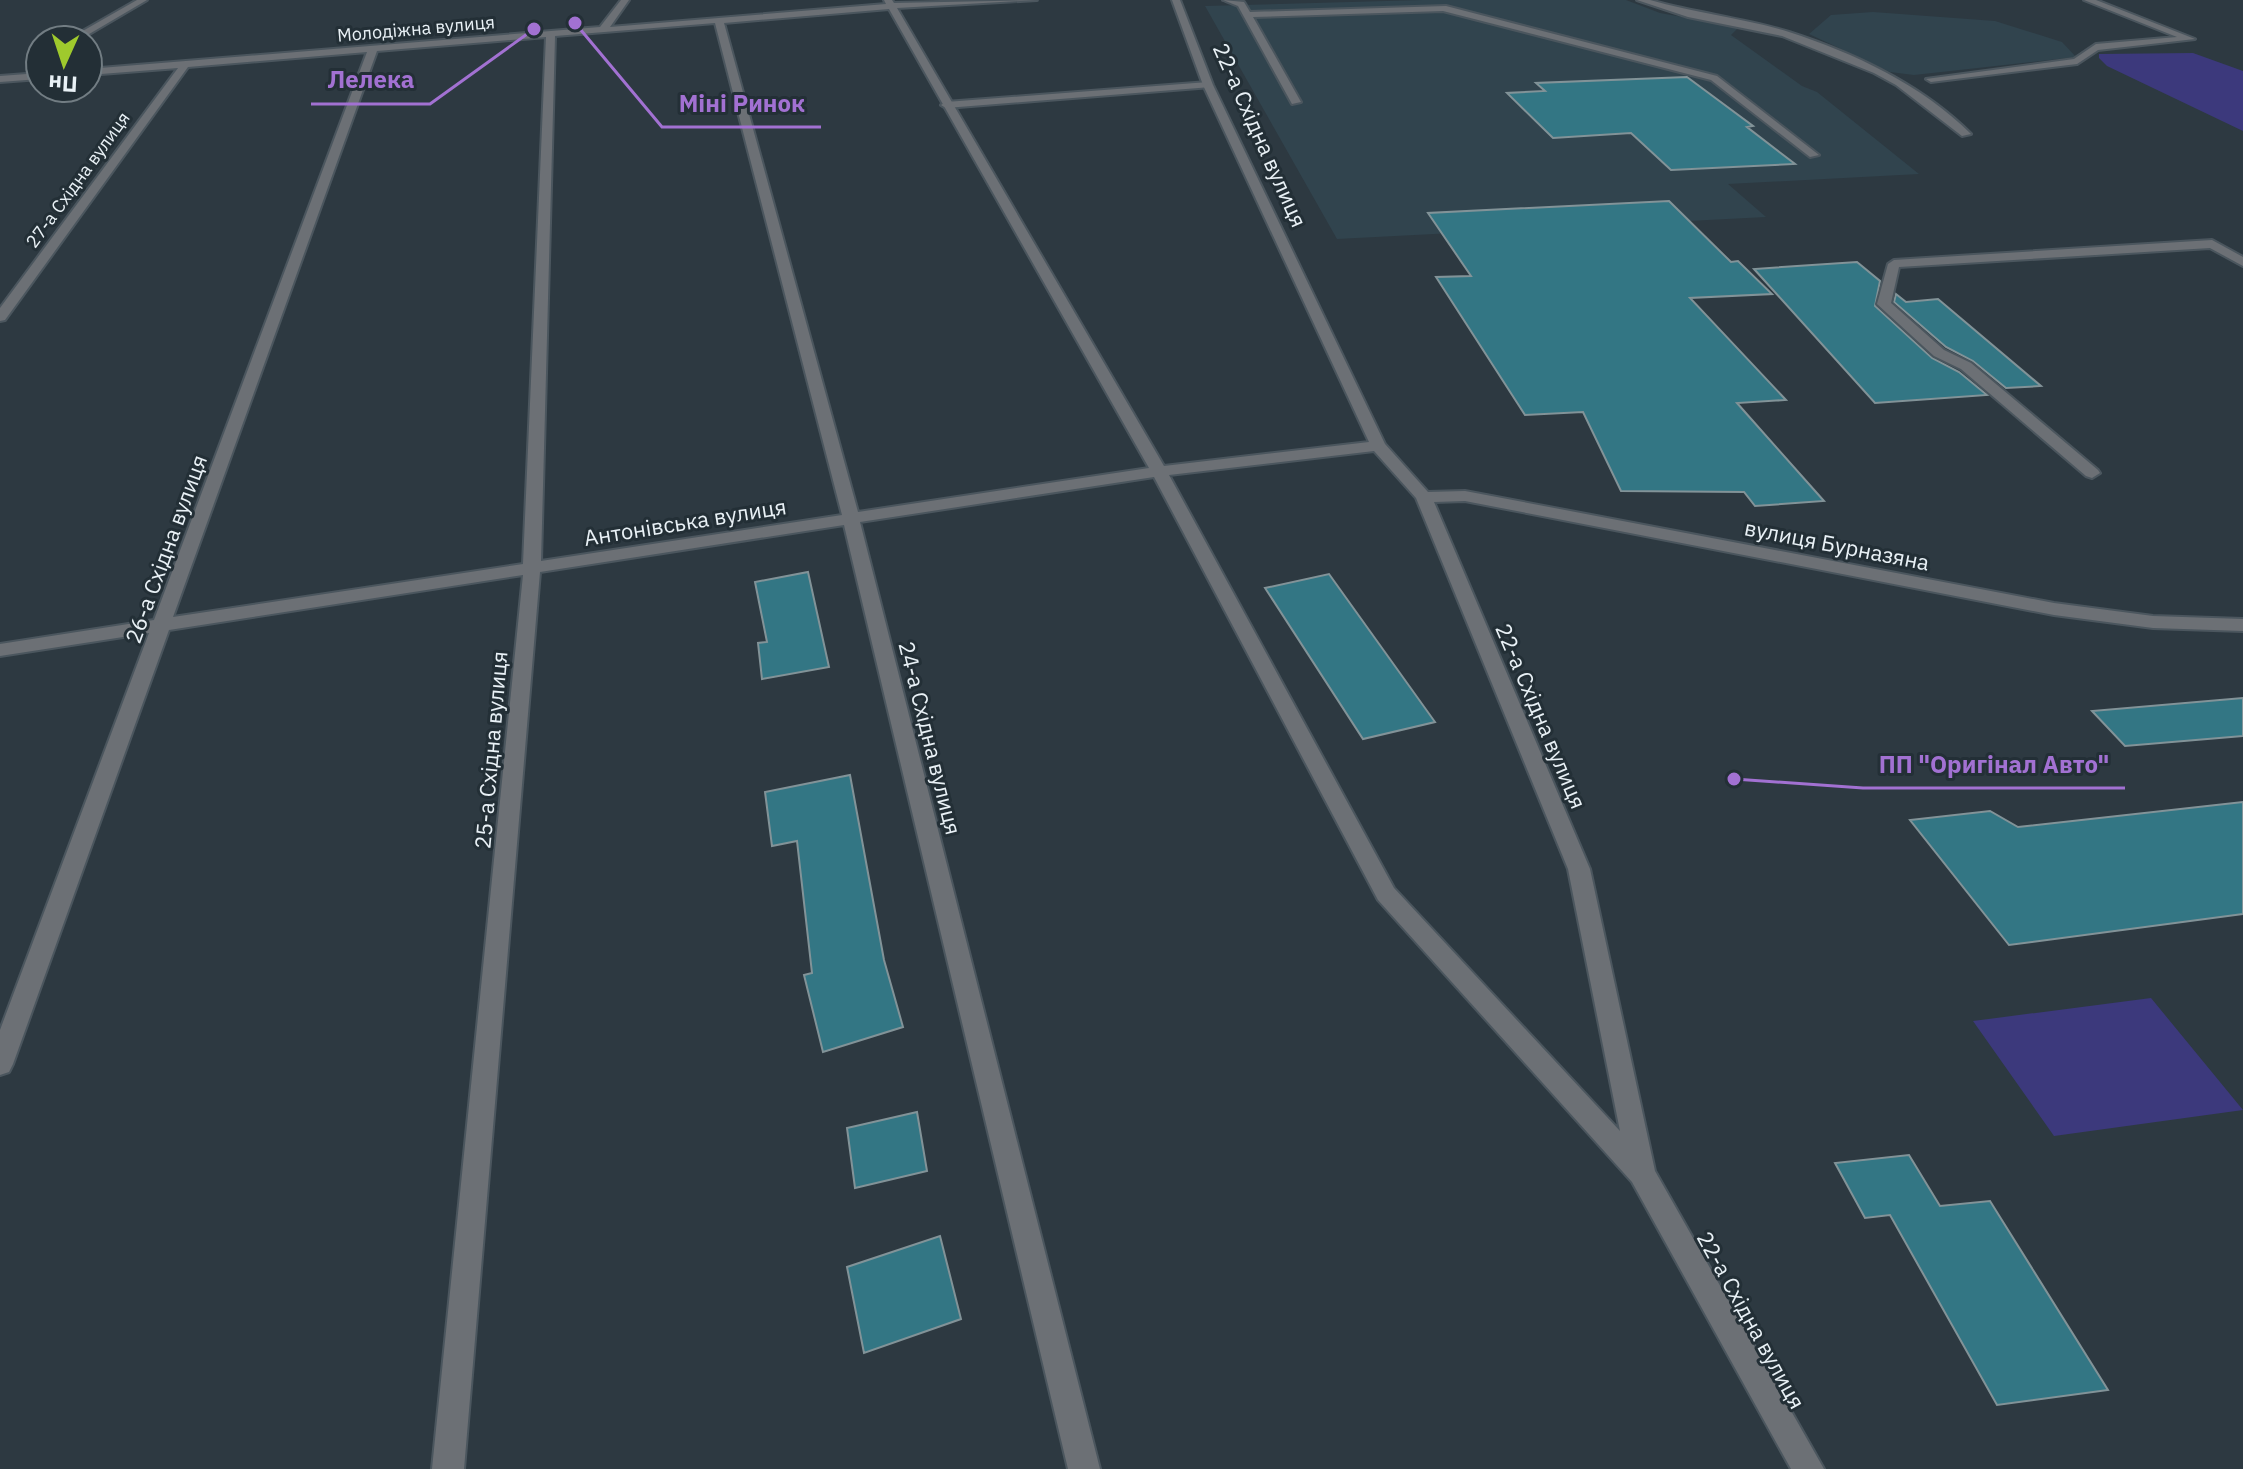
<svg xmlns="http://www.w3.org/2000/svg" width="2243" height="1469" font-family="'IBM Plex Sans',sans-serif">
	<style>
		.built { fill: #31444e }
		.green { fill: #3c397c }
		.building { fill: #337684; stroke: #829398; stroke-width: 2 }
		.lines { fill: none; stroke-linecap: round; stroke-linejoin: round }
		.service-casing { stroke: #4b565e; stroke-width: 4 }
		.minor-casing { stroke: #4b565e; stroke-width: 4 }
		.service { fill: #6c7075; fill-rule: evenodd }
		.minor { fill: #6c7075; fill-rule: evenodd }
		.labels { text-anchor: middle; stroke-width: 6; stroke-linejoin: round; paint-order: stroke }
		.far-street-label { font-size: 18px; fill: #e9f1f6; stroke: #232f36 }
		.street-label { font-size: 22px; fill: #e9f1f6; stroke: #232f36 }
		.leader { fill: none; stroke: #a271d2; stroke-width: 3 }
		.callout-dot { fill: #a271d2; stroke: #232f36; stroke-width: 3 }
		.callout-label { font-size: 24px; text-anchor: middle; font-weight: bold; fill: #a271d2; stroke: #232f36; stroke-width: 6; stroke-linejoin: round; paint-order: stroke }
	</style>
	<rect width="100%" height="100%" fill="#2d3941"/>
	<path class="built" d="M1422,0H1626L1660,13L1739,27L1731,35L1802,86L1817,92L1919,174L1728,184L1766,217L1337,239L1205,6Z
		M1873,12L1995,21L2062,42L2076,57L1914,75L1890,72L1809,34L1831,15Z"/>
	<path class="green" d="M2193,53L2243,71V131L2107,66L2099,58V54Z
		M2151,998L2243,1110L2054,1136L1973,1021Z"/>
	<path class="building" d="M1687,77L1753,126L1747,127L1795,164L1671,170L1631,133L1553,138L1507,93L1545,91L1536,83Z
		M1669,201L1731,262L1738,261L1772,294L1690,298L1786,400L1737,403L1824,501L1755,506L1744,492L1621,491L1583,412L1525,415L1436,277L1471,276L1428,213Z
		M1857,262L1880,281L1875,306L1932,358L1959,372L1987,395L1875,403L1754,269Z
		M1896,294L1906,302L1938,299L2041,386L2006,388L1973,361L1946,347L1894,302Z
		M808,572L829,667L762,679L758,643L767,642L755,582Z
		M1329,574L1435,722L1363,739L1265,588Z
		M2243,698V736L2125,746L2092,711Z
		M850,775L884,960L903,1027L823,1052L804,975L812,973L797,841L772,846L765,792Z
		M2243,802V914L2009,945L1910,820L1990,811L2018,827Z
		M917,1112L927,1171L855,1188L847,1128Z
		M1909,1155L1940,1206L1990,1201L2108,1390L1997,1405L1890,1215L1865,1218L1835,1163Z
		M940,1236L961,1319L864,1353L847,1267Z"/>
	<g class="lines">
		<defs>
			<path id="service" d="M1223,0L1244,2L1250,12L1446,6L1717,76L1819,155L1810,157L1711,80L1443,11L1253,17L1301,102L1292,104L1238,6Z
				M1637,0H1650C1695,13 1744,18 1789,32C1854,53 1922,85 1971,134L1962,136L1896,85L1874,73L1782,36L1688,17Z
				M1208,82L1211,87L946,108L941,105L946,102Z
				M2212,240L2243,257V266L2210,248L1899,267L1891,303L1944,350L1971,363L2098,470L2100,473L2092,478L2086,476L1961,369L1934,356L1877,304L1888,264L1894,260Z"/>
			<path id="minor" d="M137,0H147L79,40H67Z
				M621,0H629L610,27L886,4L884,0H892L894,3L1037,0L897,8L1164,466L1369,442L1203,85L1172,0H1180L1213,85L1385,444L1428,492L1465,491L2054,603L2153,616L2243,619V631L2153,628L2054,615L1465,501L1434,502L1590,869L1655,1171L1824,1469H1791L1632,1182L1378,900L1154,477L860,522L1100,1469H1068L844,525L540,572L464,1469H432L523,575L169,630L13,1064L9,1072L0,1075V1030L149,633L0,656V644L154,620L367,52L188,67L5,320L0,321V308L178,68L88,75V69L600,27ZM889,9L1149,468L858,512L724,23ZM715,23L842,515L541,561L555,36ZM546,37L523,564L173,617L377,51ZM1374,451L1416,498L1568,869L1620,1131L1394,888L1169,475Z
				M2084,0H2096L2195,39L2098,50L2077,64L1931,82L1926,79L2074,59L2096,44L2177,37Z
				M40,73V79L0,82V76Z"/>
		</defs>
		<use href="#service" class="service-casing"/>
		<use href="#minor" class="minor-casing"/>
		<use href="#service" class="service"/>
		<use href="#minor" class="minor"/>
	</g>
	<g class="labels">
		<g class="far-street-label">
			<text transform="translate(416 29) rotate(-5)" y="6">Молодіжна вулиця</text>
			<text transform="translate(78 180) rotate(-54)" y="6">27-а Східна вулиця</text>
		</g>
		<g class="street-label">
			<text transform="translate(1260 135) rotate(66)" y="8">22-а Східна вулиця</text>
			<text transform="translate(685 522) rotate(-9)" y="8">Антонівська вулиця</text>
			<text transform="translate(1837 545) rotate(11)" y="8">вулиця Бурназяна</text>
			<text transform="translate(166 549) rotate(-70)" y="8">26-а Східна вулиця</text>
			<text transform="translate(1541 716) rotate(67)" y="8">22-а Східна вулиця</text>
			<text transform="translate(930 738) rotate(76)" y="8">24-а Східна вулиця</text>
			<text transform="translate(491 750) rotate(-85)" y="8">25-а Східна вулиця</text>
			<text transform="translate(1751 1320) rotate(61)" y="8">22-а Східна вулиця</text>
		</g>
	</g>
	<path class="leader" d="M534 29L430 104H311M575 23L662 127H821M1734 779L1863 788H2125"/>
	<g class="callout-dot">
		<circle cx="534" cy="29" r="8"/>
		<circle cx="575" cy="23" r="8"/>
		<circle cx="1734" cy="779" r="8"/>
	</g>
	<g class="callout-label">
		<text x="371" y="88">Лелека</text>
		<text x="742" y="112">Міні Ринок</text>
		<text x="1994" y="773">ПП "Оригінал Авто"</text>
	</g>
	<g transform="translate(64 64) rotate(183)"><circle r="38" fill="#232f36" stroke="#727d83" stroke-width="2"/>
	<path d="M0-6L14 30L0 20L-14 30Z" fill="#9fca2d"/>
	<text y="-12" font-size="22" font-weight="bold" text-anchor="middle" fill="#e9f1f6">Пн</text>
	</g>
</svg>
